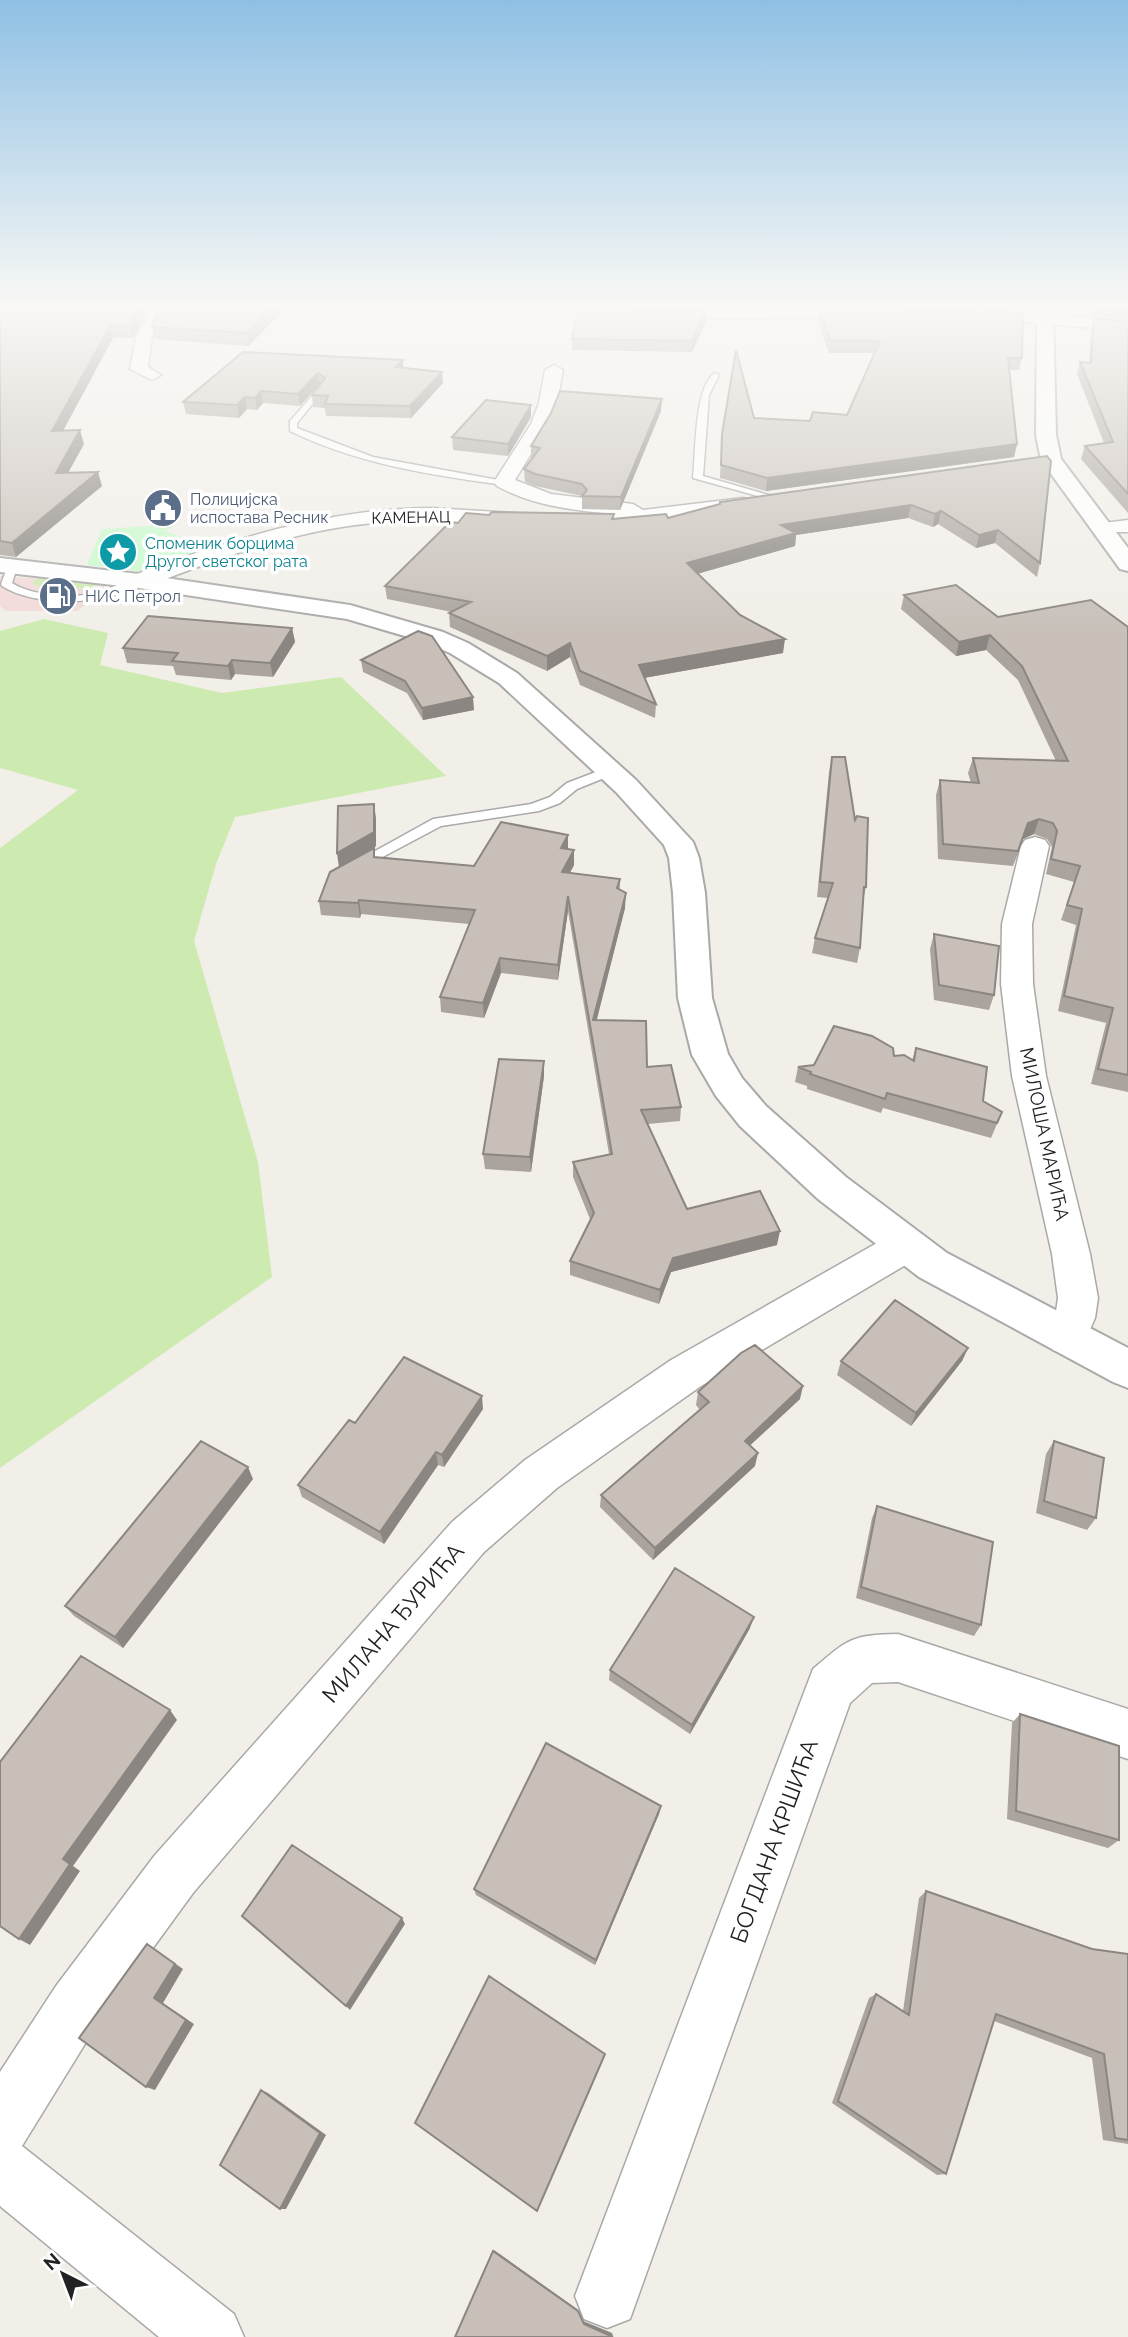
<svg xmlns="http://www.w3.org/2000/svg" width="1128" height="2337" font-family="Raleway,sans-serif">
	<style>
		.commercial { fill: #f2dad9 }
		.grass { fill: #cdebb0 }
		.park { fill: #c8facc }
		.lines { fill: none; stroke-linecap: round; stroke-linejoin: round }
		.service-casing { stroke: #a9a9a9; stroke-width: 3 }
		.minor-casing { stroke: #a9a9a9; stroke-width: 3 }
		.tertiary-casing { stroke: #a9a9a9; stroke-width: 4 }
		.service { fill: #fff; fill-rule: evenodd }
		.minor { fill: #fff; fill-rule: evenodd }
		.tertiary { fill: #fff; fill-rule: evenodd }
		.wall { fill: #aba49e }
		.shaded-wall { fill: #8b8681 }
		.building { fill: #c7bfb8; stroke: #8b8681; stroke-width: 2 }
		.labels { text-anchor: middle; stroke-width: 7; stroke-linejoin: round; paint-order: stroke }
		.far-service-label { font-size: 16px; fill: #4e5e75; stroke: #fff; text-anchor: start }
		.far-street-label { font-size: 16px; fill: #222; stroke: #fff }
		.far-culture-label { font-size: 16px; fill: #0d838f; stroke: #fff; text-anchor: start }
		.street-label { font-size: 19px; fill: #222; stroke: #fff }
		.near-street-label { font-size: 23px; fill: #222; stroke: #fff }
	</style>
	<rect width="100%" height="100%" fill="#f2efe9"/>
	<path class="commercial" d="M0,576L100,583L142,590L90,601L78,611H5L0,606Z"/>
	<path class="grass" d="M38,577L100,583L95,589L37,586L32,583Z
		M44,619L108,633L100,665L222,693L341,677L446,776L235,817L216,864L194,941L258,1162L272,1277L0,1468V848L78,790L0,768V631Z"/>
	<path class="park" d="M161,525L175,526L164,531L192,540L205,535L227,541L139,571L87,565L102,529Z"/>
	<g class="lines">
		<defs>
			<path id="service" d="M715,373L719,375L709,395L703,476L779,498V502L693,478C696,453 694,387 715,373Z
				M320,387L324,390L297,423V428L373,457L509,482L504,485C430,475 358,464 290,431V421Z
				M8,565L17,567L12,583C32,596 69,598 92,594C108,590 123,582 139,578L144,581C112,606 36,608 2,586L1,584Z
				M609,767L615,771L614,774L577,789L560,803L539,811L441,826L360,869L355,870L348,866L433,819L531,804L550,797L567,783Z"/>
			<path id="minor" d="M151,308H166L152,337L148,367L161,375L152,380L130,369L136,337Z
				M873,308L876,312L868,317L656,319L648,314L656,309Z
				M975,309L1128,321V331L969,317L967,314L969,311Z
				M554,365L563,370L557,403L549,424L515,480L551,494L633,504L643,510L743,498L750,500L753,504L750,508L617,525L610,523L607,519L613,514C572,510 533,506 497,486L494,482L531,424L539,403L545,370Z
				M433,508L513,513L520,515L523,519L520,523L513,525C466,522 421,519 374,523C295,530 220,558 147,586H131L128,581L131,576C229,540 328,508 433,508Z
				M1128,520V532H1095L1092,528L1095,524Z
				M1035,837L1045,840L1049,846L1032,924L1033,984L1046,1076L1090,1254L1098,1298L1095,1318L1081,1350L1067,1355L1053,1350L1047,1338L1055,1318L1058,1298L1052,1254L1012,1076L1001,984L1002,924L1021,846L1025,840Z
				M905,1230L919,1235L924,1246L919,1257L701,1386L557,1488L484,1552L193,1893L96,2026L22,2146L234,2314L244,2337H159L0,2206V2072L56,1986L155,1855L452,1522L525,1460L671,1360L891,1235Z
				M898,1634L1128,1709V1759L898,1682L872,1683L850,1703L630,2319L607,2328L584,2319L575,2296L813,1669C848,1639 851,1635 898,1634Z"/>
			<path id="tertiary" d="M1037,308H1053L1056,435L1061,459L1128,548V571L1120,569L1041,460L1036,435Z
				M0,558L139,574L350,605L443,632L468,643L517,673L636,780L693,842L699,858L705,893L712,998L728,1054L742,1078L766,1106L846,1177L947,1253L1128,1348V1388L1113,1382L919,1277L818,1199L740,1126L716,1096L692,1055L678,998L673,893L669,858L664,845L616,792L499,683L450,653L425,642L347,619L139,588L0,572Z"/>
		</defs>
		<use href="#service" class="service-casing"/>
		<use href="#minor" class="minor-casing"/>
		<use href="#tertiary" class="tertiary-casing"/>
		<use href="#service" class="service"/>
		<use href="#minor" class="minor"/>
		<use href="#tertiary" class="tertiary"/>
	</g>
	<path class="wall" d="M5,308H148L133,338H113L63,430L84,444L68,473L102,486L16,557L0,555V312L3,311Z
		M160,308H286L248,346L154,339L152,327Z
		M578,308H629L628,309L631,311L706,322L692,352L572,350V339Z
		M1092,308H1128V319L1092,315Z
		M819,309L1022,358L1019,370H1009L1017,444L1014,457L766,491L720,478L722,434L810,421L847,415L875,353H829L817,320Z
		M1094,318L1128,322V513L1081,459L1085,446L1104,443L1077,374L1080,362L1089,363L1091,330Z
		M243,352L403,368L443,383L411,418L326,416L325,408L313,407L312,395L320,384L300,406L263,403L257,410L247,409L239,418L186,414L183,402Z
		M661,411L620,510L582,509V496L535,486L525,482L524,469L532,459H531V446Z
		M531,417L508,456L453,450L452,437Z
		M1047,456L1040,563L1037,577L995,543L976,548L938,524L933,527L908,518L796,535L795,546L697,574L740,615L783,653L644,678L656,704L655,718L580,685L570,657L547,671L450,627L449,613L452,612L387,599L385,586L458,523L489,515L614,514V519L668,518Z
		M904,595L998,617L1128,627V1092L1091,1084L1106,1023L1058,1011L1076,925L1061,920L1074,882L1046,874L1052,847L1047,839L1034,834L1023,839L1013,866L938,859L936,795L940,780L971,783L968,773L973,758L1056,761L1018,680L986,650L956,656L901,609Z
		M292,628L295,642L273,677L235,674L231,680L176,675L173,666L127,663L123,648Z
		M361,660L474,710L423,720L407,693L363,672Z
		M832,757L855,820L866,887L863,900L860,948L857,963L812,953L815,938L828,898L817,897L829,772Z
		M376,818V846L359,856L474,866L568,849L574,865L570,873L620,879V889L625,908L596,1020L647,1067L681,1107L680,1121L648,1124L687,1209L777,1245L671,1272L659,1304L570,1275V1261L590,1219L573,1177V1162L609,1154L568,911L558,980L501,973L484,1018L441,1012L440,997L469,924L361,914L360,918L321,915L319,901L339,867Z
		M934,934L994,995L989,1010L934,1000L930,949Z
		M916,1048L983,1101L1002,1112L991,1138L883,1108L881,1113L807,1089V1086L795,1082L798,1067L894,1056L912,1060Z
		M544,1076L531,1172L485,1169L483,1154Z
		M968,1348L962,1361L911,1426L837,1375L841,1361Z
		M698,1392L800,1399L750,1445L755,1466L653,1560L600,1507L601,1495L700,1410L696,1405Z
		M483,1409L444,1467L438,1465L384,1544L302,1497L298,1485L355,1423Z
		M1054,1441L1096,1518L1087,1530L1036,1513L1046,1454Z
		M253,1479L123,1648L74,1616L65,1606Z
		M877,1506L981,1625L974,1636L856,1598L872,1518Z
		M750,1628L690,1734L609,1680L610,1670Z
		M1020,1714L1119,1840L1108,1848L1007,1819L1012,1723Z
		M659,1814L595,1965L476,1895L474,1889Z
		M926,1891L1092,1949L1128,1954V2144L1103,2140L1092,2058L994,2021L946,2174L937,2175L832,2103L869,1998L876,1994L903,2011L919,1898Z"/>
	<path class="shaded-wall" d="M139,308H148L133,338L130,326Z
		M271,308H286L248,346L246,333Z
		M706,311V322L692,352V341Z
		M110,326L113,338L56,444L52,431Z
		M403,360L404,372L396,367Z
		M442,372L443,383L411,418L410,406Z
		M318,373L320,384L300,406L298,394Z
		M261,391L263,403L257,410L255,398Z
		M245,397L247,409L239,418L237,405Z
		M662,399L661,411L620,510L621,497Z
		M531,405V417L508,456V444Z
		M80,430L84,444L60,487L56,473Z
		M1017,444L1014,457L766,491L767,478Z
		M98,472L102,486L16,557L12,543Z
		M911,505L908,518L796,535L795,546L686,577L687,563L781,525Z
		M941,511L938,524L933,527L935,514Z
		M998,530L995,543L976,548L979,535Z
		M292,628L295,642L273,677L270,663Z
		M990,635L986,650L956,656L959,642Z
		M785,639L783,653L638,679L639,665Z
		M570,643V657L547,671V656Z
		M232,660L235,674L231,680L228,666Z
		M473,697L474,710L423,720L422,708Z
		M374,804L376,818V846L339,868L337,853Z
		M1039,819L1034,834L1023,839L1013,866L1028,823Z
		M568,835V850L561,848Z
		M574,850V865L562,887V872Z
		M626,893L625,908L593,1035V1020Z
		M568,896V911L558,980V965Z
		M359,900L361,914L360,918L358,903Z
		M500,958L501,973L484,1018L483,1003Z
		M544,1061V1076L531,1172L530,1157Z
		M780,1231L777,1245L671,1272L659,1304L660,1290L673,1258Z
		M968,1348L962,1361L911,1426L916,1413Z
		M803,1386L800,1399L742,1453L745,1441Z
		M482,1396L483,1409L444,1467L442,1455Z
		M436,1452L438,1465L384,1544L380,1532Z
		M758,1453L755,1466L653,1560L655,1548Z
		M248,1467L253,1479L123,1648L115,1637Z
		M754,1617L750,1628L690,1734L692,1725Z
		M170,1710L177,1720L73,1866L80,1871L30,1945L19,1939L63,1859Z
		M661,1806L659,1814L595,1965L596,1960Z
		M402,1918L405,1924L350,2010L346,2006Z
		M147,1944L183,1969L163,2003L194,2024L155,2090L146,2087L154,1998Z
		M261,2090L268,2093L326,2135L286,2209H280Z
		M494,2250L577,2309L583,2321L612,2333L613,2336L584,2324L493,2251Z"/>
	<path class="building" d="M5,308H139L130,326H110L52,431L80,430L56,473L98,472L12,543L0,541V312L3,311Z
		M160,308H271L246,333L152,327Z
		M578,308H628L631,311H706L692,341L572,339Z
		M819,309L1023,312L1022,358H1008L1017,444L767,478L721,465L722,434L736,350L754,418L810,421L813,412L847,415L880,341H830Z
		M1094,318L1128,322V494L1085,446L1113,442L1080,362L1091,363Z
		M243,352L403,360L396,367L442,372L410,406L325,404L328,396L312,395L325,378L318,373L298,394L261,391L255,398L245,397L237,405L183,402Z
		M560,391L662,399L621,497L582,496L587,490L582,484L535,474L524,469L540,448L531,446L551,413Z
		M486,400L531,405L508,444L452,437Z
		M1047,456L1051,461L1040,563L998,530L979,535L941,511L935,514L911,505L781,525L796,533L687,563L740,615L785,639L639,665L656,704L580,671L570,643L547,656L449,613L471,602L385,586L450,522L458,523L466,513L489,515L492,512L614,514L612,519L666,514L668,518L720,504V502Z
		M956,585L998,617L1091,600L1128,627V1075L1098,1069L1113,1008L1064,996L1082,909L1067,905L1080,866L1051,859L1057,831L1053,823L1039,819L1028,823L1018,851L943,844L940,780L979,783L973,758L1068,761L1022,666L990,635L959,642L904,595Z
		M148,616L292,628L270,663L232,660L228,666L172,661L178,653L123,648Z
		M418,631L432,636L473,697L422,708L405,681L361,660Z
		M832,757H845L855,820L857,816L868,818L866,887H864L860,948L815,938L833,883L820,882Z
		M374,804V832L337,853L338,806Z
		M501,822L568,835L561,848L574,850L562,872L620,879L617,888L626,893L593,1020L646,1021L647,1067L671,1065L681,1107L641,1110L687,1209L760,1191L780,1231L673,1258L660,1290L570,1261L594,1213L573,1162L612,1154L568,896L558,965L500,958L483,1003L440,997L475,910L359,900L358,903L319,901L330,872L374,848V857L474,866Z
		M934,934L999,946L994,995L939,985Z
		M834,1026L872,1036L893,1048L894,1056L904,1055L914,1061L916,1048L987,1067L983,1101L1002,1112L997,1123L887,1093L885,1099L810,1074L811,1072L798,1067L814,1065Z
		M499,1059L544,1061L530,1157L483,1154Z
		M895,1300L968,1348L916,1413L841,1361Z
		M755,1345L803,1386L745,1441L758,1453L655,1548L601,1495L709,1402L698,1392L741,1353Z
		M404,1357L482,1396L442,1455L436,1452L380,1532L298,1485L349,1420L355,1423Z
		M201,1441L248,1467L115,1637L65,1606Z
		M1054,1441L1104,1458L1096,1518L1044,1501Z
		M877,1506L993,1542L981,1625L861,1587Z
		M675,1568L754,1617L692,1725L610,1670Z
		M81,1656L170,1710L63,1859L70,1864L19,1939L0,1926V1762Z
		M1020,1714L1119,1746V1840L1016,1811Z
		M546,1743L661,1806L596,1960L474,1889Z
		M292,1845L402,1918L346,2006L242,1916Z
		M926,1891L1092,1949L1128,1954V2140L1115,2138L1104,2054L996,2014L946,2174L838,2101L876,1994L909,2015Z
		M147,1944L175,1964L154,1998L186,2020L146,2087L79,2038Z
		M489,1976L605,2054L537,2211L415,2123Z
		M261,2090L320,2133L280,2209L220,2165Z
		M493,2251L578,2311L584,2324L613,2337H455Z"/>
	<linearGradient id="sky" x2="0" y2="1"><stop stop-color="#8fc0e4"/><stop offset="0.48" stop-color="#f9f8f5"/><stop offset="1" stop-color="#f9f8f5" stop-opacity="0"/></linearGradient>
	<rect width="1128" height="636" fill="url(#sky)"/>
	<defs>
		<symbol id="civic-disc" viewBox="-11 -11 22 22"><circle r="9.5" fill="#5c6f8a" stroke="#fff"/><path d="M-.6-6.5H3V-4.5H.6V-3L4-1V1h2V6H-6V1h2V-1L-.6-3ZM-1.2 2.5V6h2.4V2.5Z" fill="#fff"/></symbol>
		<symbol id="sight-disc" viewBox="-11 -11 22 22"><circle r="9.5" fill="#0f9aa8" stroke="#fff"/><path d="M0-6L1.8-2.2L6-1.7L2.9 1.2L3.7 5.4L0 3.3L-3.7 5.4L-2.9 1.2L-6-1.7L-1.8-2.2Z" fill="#fff"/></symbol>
		<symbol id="fuel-disc" viewBox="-11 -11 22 22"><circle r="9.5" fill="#5c6f8a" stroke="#fff"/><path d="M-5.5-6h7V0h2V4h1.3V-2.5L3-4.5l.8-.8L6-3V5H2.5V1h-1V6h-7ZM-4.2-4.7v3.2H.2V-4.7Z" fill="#fff"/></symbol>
	</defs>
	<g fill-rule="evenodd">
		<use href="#civic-disc" x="141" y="486" width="44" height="44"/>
		<use href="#sight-disc" x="96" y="530" width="44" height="44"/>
		<use href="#fuel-disc" x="36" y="574" width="44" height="44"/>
	</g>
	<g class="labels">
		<g class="far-service-label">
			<text x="190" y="505">Полицијска<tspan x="190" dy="18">испостава Ресник</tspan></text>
			<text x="85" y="602">НИС Петрол</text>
		</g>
		<g class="far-street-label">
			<text transform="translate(411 517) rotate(-1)" y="6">КАМЕНАЦ</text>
		</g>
		<g class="far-culture-label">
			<text x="145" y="549">Споменик борцима<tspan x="145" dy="18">Другог светског рата</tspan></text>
		</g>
		<g class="street-label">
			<text transform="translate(1045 1134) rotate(78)" y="7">МИЛОША МАРИЋА</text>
		</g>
		<g class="near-street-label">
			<text transform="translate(393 1623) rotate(-49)" y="8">МИЛАНА ЂУРИЋА</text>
			<text transform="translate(774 1841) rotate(-70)" y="8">БОГДАНА КРШИЋА</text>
		</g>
	</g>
	<g transform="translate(63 2274) rotate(318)" stroke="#ffffff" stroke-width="5" paint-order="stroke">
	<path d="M0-5L12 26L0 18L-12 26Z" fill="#222222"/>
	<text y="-10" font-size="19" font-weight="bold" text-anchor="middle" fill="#222222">N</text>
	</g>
</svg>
